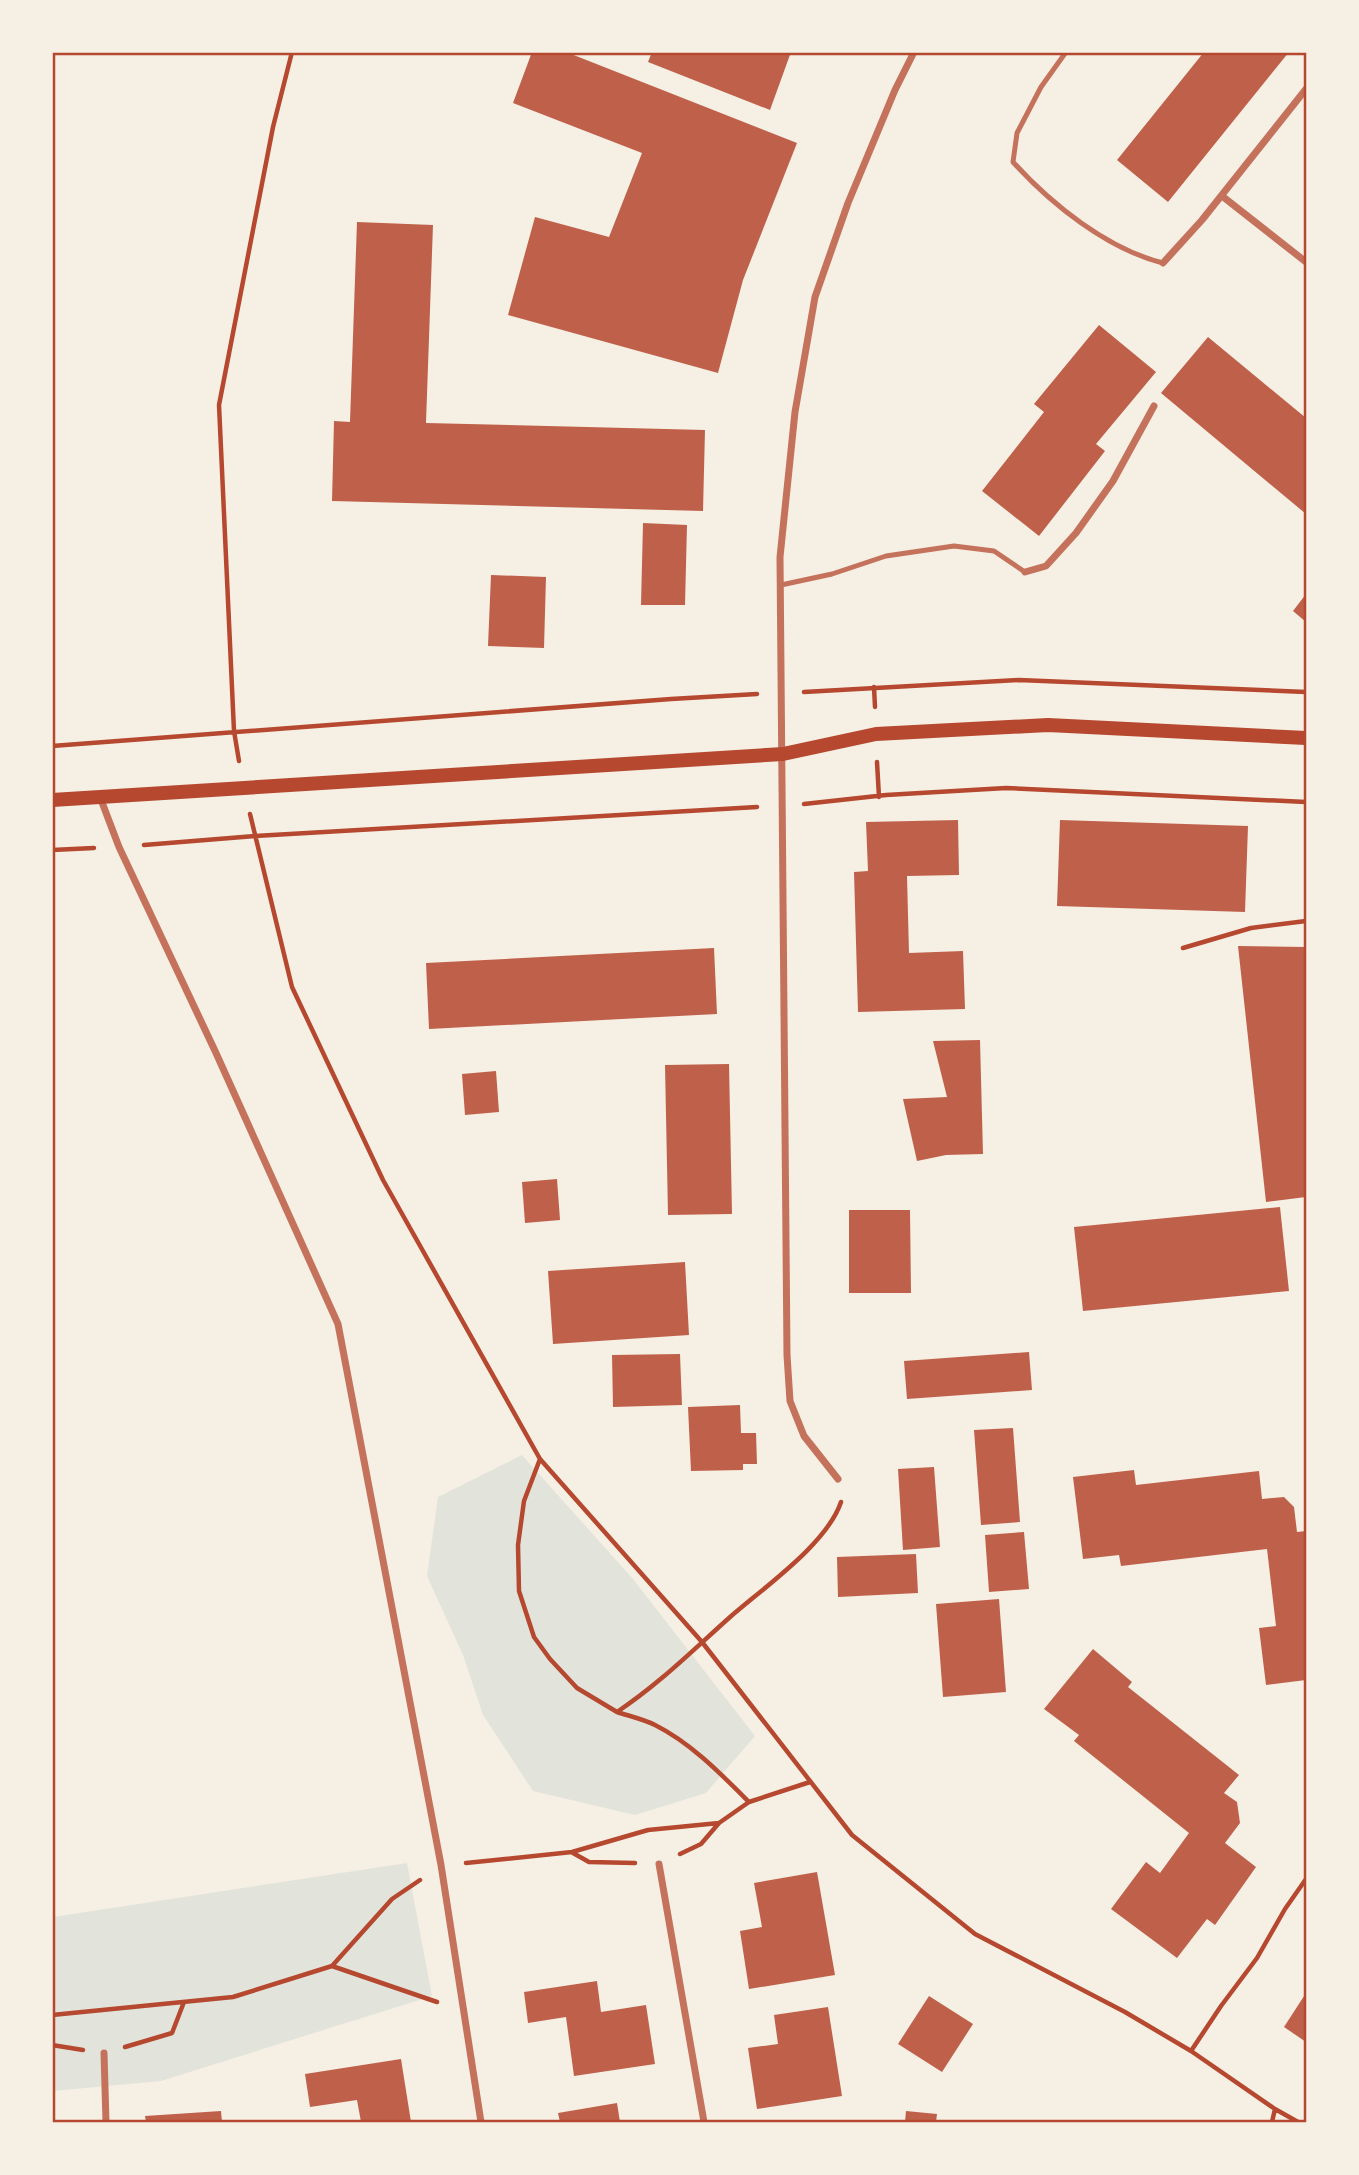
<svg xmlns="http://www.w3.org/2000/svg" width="1359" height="2175" font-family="'Exo 2',sans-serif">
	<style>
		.green { fill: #e2e4dc }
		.building { fill: #bf614a }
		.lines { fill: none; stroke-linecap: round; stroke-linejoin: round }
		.path { stroke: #b5482f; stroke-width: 4.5 }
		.service { stroke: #c5725c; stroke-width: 5 }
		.minor { stroke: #c5725c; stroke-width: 7 }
		.secondary { stroke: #b5482f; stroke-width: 14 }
		.neatline { fill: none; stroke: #b5482f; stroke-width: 2.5 }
	</style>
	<rect width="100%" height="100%" fill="#f6efe4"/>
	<path class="green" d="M522,1455L633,1579L755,1736L706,1793L635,1815L533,1791L483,1715L463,1655L427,1576L438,1497Z
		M407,1863L432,1996L161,2081L53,2091V1917Z"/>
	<path class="building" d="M532,52H566L797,143L743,280L718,373L508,315L535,217L609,237L642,153L513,103Z
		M652,52H791L770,110L648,62Z
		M1204,52H1289L1168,202L1117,160Z
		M357,222L433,225L426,423L705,430L703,511L332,501L334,421L350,422Z
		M1099,325L1156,372L1096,444L1105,451L1039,536L982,491L1044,412L1034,404Z
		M1208,337L1306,418V514L1161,393Z
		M643,523L687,525L685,605H641Z
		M491,575L546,577L544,648L488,646Z
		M1306,594V622L1293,611Z
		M958,820L959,875L907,876L909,953L963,951L965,1009L858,1012L854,872L868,871L866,822Z
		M1060,820L1248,826L1245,912L1057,906Z
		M1238,946L1306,947V1197L1266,1202Z
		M714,948L717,1014L429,1029L426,963Z
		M980,1040L983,1154L946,1155L917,1161L903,1099L947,1097L933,1041Z
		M729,1064L732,1214L668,1215L665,1065Z
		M496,1071L499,1112L465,1115L462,1074Z
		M557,1179L560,1220L525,1223L522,1182Z
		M1280,1207L1289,1291L1083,1311L1074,1227Z
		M849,1210H910L911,1293H849Z
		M685,1262L689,1335L553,1344L548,1271Z
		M1029,1352L1032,1390L907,1399L904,1361Z
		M680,1354L682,1405L613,1407L612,1355Z
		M740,1405L741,1433H756L757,1464H743V1470L691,1471L688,1407Z
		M1013,1428L1020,1522L981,1525L974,1430Z
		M934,1467L940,1547L903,1550L898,1469Z
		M1134,1470L1136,1485L1259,1471L1262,1499L1284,1497L1294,1507L1297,1532L1306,1531V1680L1266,1685L1259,1628L1276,1626L1267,1549L1121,1566L1119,1555L1083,1559L1073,1477Z
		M1024,1532L1029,1589L989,1592L985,1535Z
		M916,1554L918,1593L838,1597L837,1557Z
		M999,1599L1006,1692L943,1697L936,1604Z
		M1093,1649L1132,1682L1128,1687L1239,1775L1224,1793L1237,1802L1240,1823L1225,1843L1256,1867L1215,1925L1207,1919L1177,1958L1111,1909L1146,1862L1160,1873L1189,1833L1074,1741L1079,1735L1044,1709Z
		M817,1872L835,1975L749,1989L740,1931L762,1927L754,1883Z
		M597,1981L601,2012L646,2005L655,2064L574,2076L566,2017L528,2023L524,1992Z
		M1306,1993V2042L1284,2027Z
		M929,1996L973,2024L942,2072L898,2044Z
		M828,2007L842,2096L757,2109L748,2048L778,2044L774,2015Z
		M401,2059L411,2122H361L357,2100L310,2107L305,2074Z
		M617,2103L620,2122H560L558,2113Z
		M221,2111L222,2122H146L145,2116Z
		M906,2111L937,2114L936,2122H905Z"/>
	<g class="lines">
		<path class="path" d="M874,687L875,707
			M804,692L1019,680L1306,692
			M52,746L671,699L757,694
			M239,761L234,731L219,405L273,127L292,52
			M877,762L879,797
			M804,804L886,795L1006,788L1306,802
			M250,814L292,987L383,1180L540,1459L702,1642L852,1835L975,1934L1125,2012L1191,2051L1275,2109L1272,2122
			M144,845L255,836L757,807
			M52,850L94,848
			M1183,948L1251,928L1306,921
			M540,1459L524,1501L518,1545L519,1591L534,1637L550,1659L577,1688L617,1712
			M749,1802C721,1774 691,1743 655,1725C643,1719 629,1716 617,1712C659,1684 692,1651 729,1618C763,1588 827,1544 841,1502
			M573,1853L589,1862L635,1863
			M680,1854L701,1844L719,1823
			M466,1863L572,1852L648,1830L719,1823L749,1802L810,1782
			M332,1966L437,2002
			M52,2015L233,1997L332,1966L392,1899L420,1880
			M52,2045L83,2050
			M125,2047L172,2033L184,2002
			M1191,2051L1221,2006L1257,1958L1285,1909L1306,1879
			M1275,2109L1298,2122"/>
		<path class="service" d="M1066,52L1041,87L1017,133L1013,162C1051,204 1107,249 1163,263
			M781,585L832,574L886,556L954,546L994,551L1025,572"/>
		<path class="minor" d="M1222,196L1306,262
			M1163,263L1202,220L1306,89
			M1025,572L1046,566L1076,533L1113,481L1154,406
			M100,797L119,847L216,1053L338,1324L441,1865L481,2122
			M838,1479L804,1436L790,1401L787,1355L780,557L795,412L815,297L848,203L895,90L914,52
			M659,1864L704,2122
			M104,2053L106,2122"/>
		<path class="secondary" d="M52,800L783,754L876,734L1048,725L1306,738"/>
	</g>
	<rect width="1359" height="2175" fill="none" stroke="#f6efe4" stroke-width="108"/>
	<rect x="54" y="54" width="1251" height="2067" class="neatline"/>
</svg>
